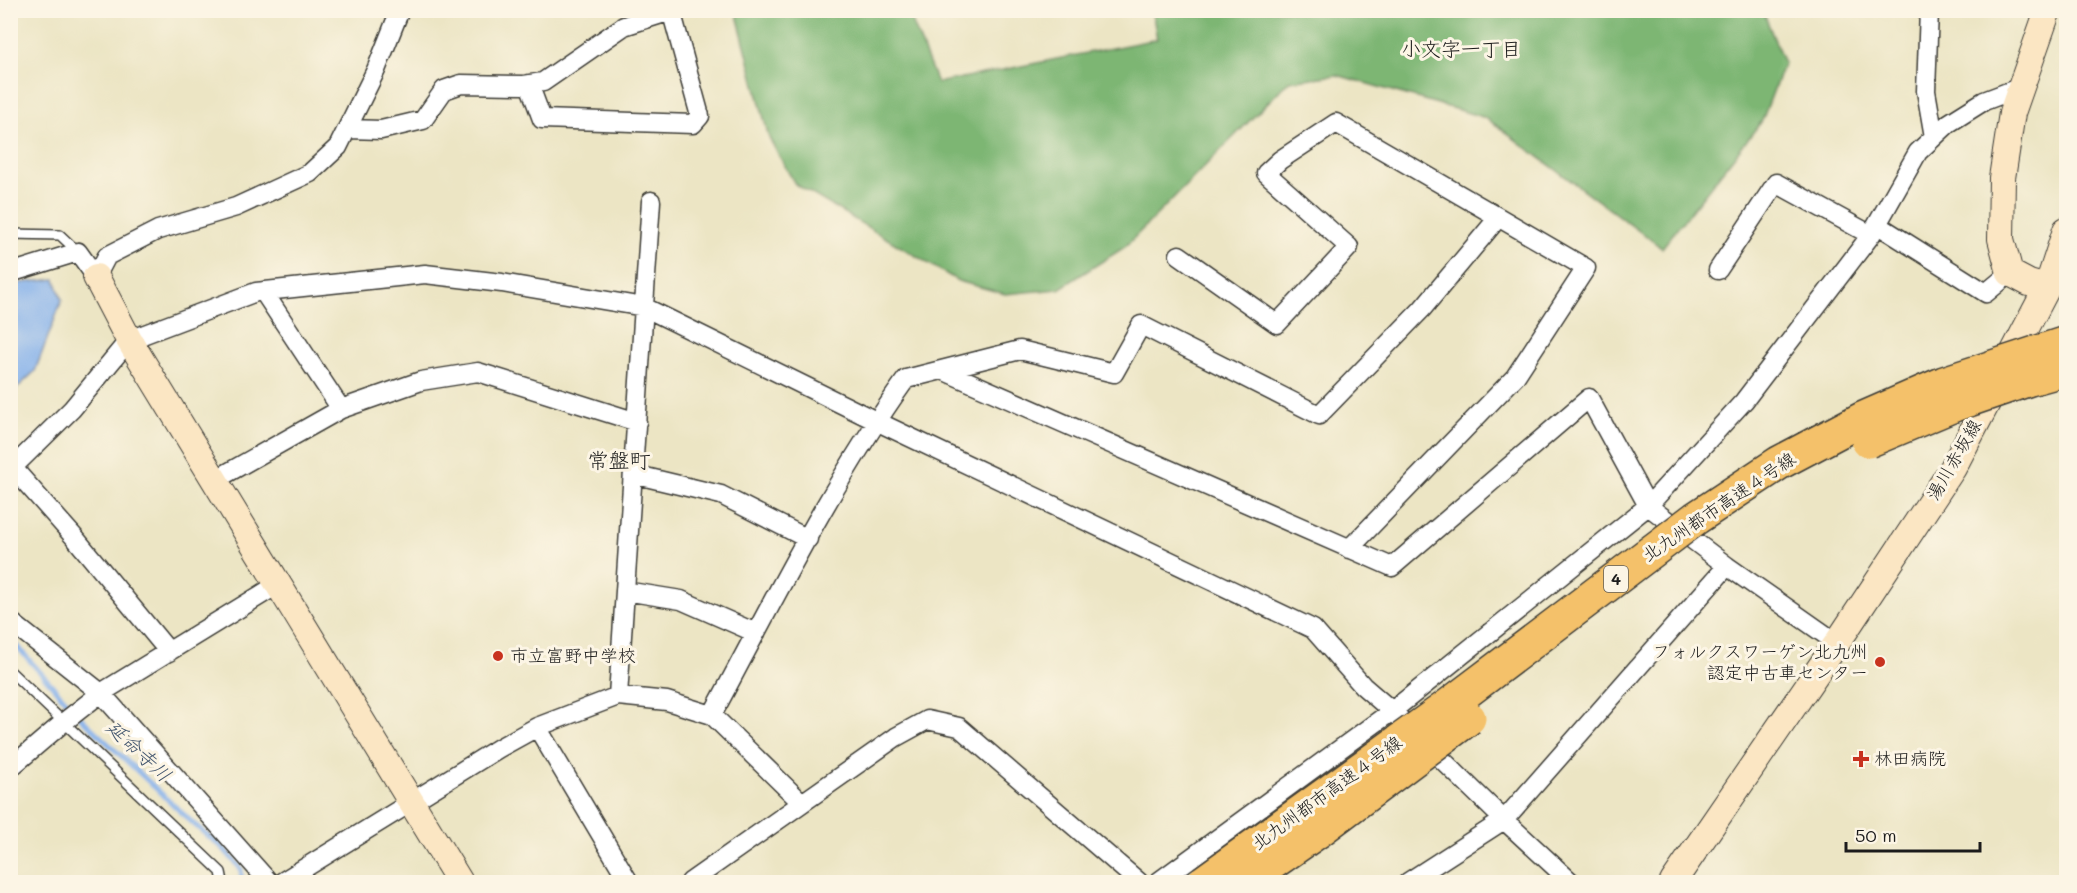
<svg xmlns="http://www.w3.org/2000/svg" width="2077" height="893" font-family="Mali,'Klee One',sans-serif">
	<style>
		.forest { fill: #7db673; stroke: #4c6948; stroke-width: 1.5 }
		.water { fill: #81afeb; stroke: #4e6684; stroke-width: 1.5 }
		.lines { fill: none; stroke-linecap: round; stroke-linejoin: round }
		.stream { stroke: #81afeb; stroke-width: 5 }
		.lane-casing { stroke: #3b3a35; stroke-width: 12 }
		.street-casing { stroke: #3b3a35; stroke-width: 21 }
		.secondary-casing { stroke: #3b3a35; stroke-width: 28 }
		.lane { stroke: #fff; stroke-width: 9 }
		.street { stroke: #fff; stroke-width: 18 }
		.secondary { stroke: #fbe6c3; stroke-width: 26 }
		.highway-bridge-casing { stroke: #3b3a35; stroke-width: 36; stroke-linecap: butt }
		.highway-bridge { stroke: #f4c16a; stroke-width: 33 }
		.poi-dot { fill: #c8321e; stroke: #fcf5e5; stroke-width: 2 }
		.labels { text-anchor: middle; stroke-width: 6; stroke-linejoin: round; paint-order: stroke }
		.shield { fill: #fcf5e5; stroke: #5f5d58; stroke-width: 1.5 }
		.shield-label { font-size: 16px; font-weight: bold; fill: #1c1c1c }
		.street-label { font-size: 18px; fill: #1c1c1c; stroke: #fcf5e5 }
		.poi-label { font-size: 18px; fill: #1c1c1c; stroke: #fcf5e5; text-anchor: start }
		.neighbourhood-label { font-size: 20px; fill: #1c1c1c; stroke: #fcf5e5 }
		.water-label { font-size: 20px; font-style: italic; fill: #44576f; stroke: #fcf5e5 }
		.quarter-label { font-size: 21px; fill: #1c1c1c; stroke: #fcf5e5 }
	</style>
	<rect width="100%" height="100%" fill="#fcf5e5"/>
	<filter id="ink" filterUnits="userSpaceOnUse"><feTurbulence type="fractalNoise" baseFrequency=".0167" numOctaves="2"/><feDisplacementMap in="SourceGraphic" scale="12" xChannelSelector="R" yChannelSelector="G"/><feConvolveMatrix kernelMatrix="1 2 1 2 8 2 1 2 1" color-interpolation-filters="sRGB"/></filter>
	<filter id="wash" filterUnits="userSpaceOnUse"><feTurbulence type="fractalNoise" baseFrequency=".008" numOctaves="4" result="noise"/><feDisplacementMap in="SourceGraphic" scale="24" xChannelSelector="R" yChannelSelector="G"/><feGaussianBlur stdDeviation="1.35" result="paint"/><feColorMatrix in="noise" values="0 0 0 0 0 0 0 0 0 0 0 0 0 0 0 0 0 1.4 0 .05"/><feComposite in="paint" operator="in"/></filter>
	<g filter="url(#wash)">
		<rect width="100%" height="100%" fill="#ece5c4"/>
		<path class="forest" d="M1152,10L1763,11L1784,63L1762,121L1662,248L1486,118L1337,75L1289,81L1125,247L1059,289L1005,294L958,281L795,184L769,138L737,15L734,11H908L937,83L1157,39Z"/>
		<path class="water" d="M55,279L62,300L35,371L11,394V284Z"/>
		<g class="lines">
			<path class="stream" d="M10,642L14,643L83,720L197,827L223,848L241,869L242,882"/>
		</g>
	</g>
	<g filter="url(#ink)">
		<g class="lines">
			<defs>
				<path id="lane" d="M10,234L60,235L78,252
					M10,671L221,872L223,882"/>
				<path id="street" d="M1929,10L1926,91L1934,137
					M529,84L542,119L693,124L700,116L671,10
					M348,129L381,130L423,120L444,90L461,84L524,85L543,82L624,26L671,11
					M1878,225L1986,293L2010,273
					M1179,255L1277,324L1349,247L1266,173L1280,160L1336,123L1586,268L1515,377L1349,549
					M1718,270L1776,183L1871,235
					M10,273L78,252L96,277L107,256L158,230L236,207L310,173L338,147L376,70L400,10
					M263,291L341,409
					M942,370L1392,567L1589,398L1648,506L1727,566L1837,643
					M13,468L75,538L169,652
					M10,470L72,409L129,340L256,292L425,274L502,283L644,307L876,421L1313,629L1363,686L1392,711L1504,820L1571,882
					M633,474L721,495L808,539
					M215,480L341,409L421,381L478,372L637,422
					M625,591L681,600L756,633
					M10,621L101,693L269,882
					M618,696L651,201
					M712,715C773,602 831,484 906,379L1020,350L1114,373L1141,325L1319,415L1422,309L1498,218
					M537,727L629,882
					M10,768L64,722L101,693L277,585
					M282,882L499,748L537,727L618,696L667,701L712,715L802,803
					M690,882L896,737L927,720L959,727L1139,882
					M1158,882L1392,711L1648,506L1744,401L1871,235L1918,152L1949,123L1984,101L2021,87
					M1408,882L1504,820L1727,566"/>
				<path id="secondary" d="M2051,276L2066,230
					M96,277L129,340L460,882
					M2047,288L2029,283L2010,273L2001,239L2002,178L2012,113L2048,10
					M1673,882L1837,643L1953,468L2047,288L2066,260"/>
			</defs>
			<use href="#lane" class="lane-casing"/>
			<use href="#street" class="street-casing"/>
			<use href="#secondary" class="secondary-casing"/>
			<use href="#lane" class="lane"/>
			<use href="#street" class="street"/>
			<use href="#secondary" class="secondary"/>
			<defs>
				<path id="highway-bridge" d="M1868,441L1954,405L2030,379L2066,369
					M1204,882L1445,708L1696,518L1779,463L1864,418L1944,383L2066,343
					M1245,882L1317,832L1469,718"/>
			</defs>
			<use href="#highway-bridge" class="highway-bridge-casing"/>
			<use href="#highway-bridge" class="highway-bridge"/>
		</g>
	</g>
	<g class="poi-dot">
		<circle cx="498" cy="656" r="6"/>
		<circle cx="1880" cy="662" r="6"/>
		<path d="M1858 750h6v6h6v6h-6v6h-6v-6h-6v-6h6z"/>
	</g>
	<g class="labels">
		<rect class="shield" x="1604" y="566" width="24" height="26" rx="4.5"/>
		<g class="shield-label">
			<text x="1616" y="585">4</text>
		</g>
		<g class="street-label">
			<text transform="translate(1954 460) rotate(-60)" y="6">湯川赤坂線</text>
			<text transform="translate(1719 507) rotate(-34)" y="6">北九州都市高速４号線</text>
			<text transform="translate(1327 793) rotate(-36)" y="6">北九州都市高速４号線</text>
		</g>
		<g class="poi-label">
			<text x="1868" y="658" text-anchor="end">フォルクスワーゲン北九州<tspan x="1868" dy="21">認定中古車センター</tspan></text>
			<text x="510" y="662">市立富野中学校</text>
			<text x="1874" y="765">林田病院</text>
		</g>
		<g class="neighbourhood-label">
			<text x="1461" y="56">小文字一丁目</text>
		</g>
		<g class="water-label">
			<text transform="translate(139 751) rotate(43)" y="7">延命寺川</text>
		</g>
		<g class="quarter-label">
			<text x="619" y="468">常盤町</text>
		</g>
	</g>
	<rect width="2077" height="893" fill="none" stroke="#fcf5e5" stroke-width="36"/>
	<path d="M1846 842v9h134v-9" fill="none" stroke="#1c1c1c" stroke-width="3"/>
	<text x="1855" y="842" font-size="18" fill="#1c1c1c" stroke="#fcf5e5" stroke-width="4.5" paint-order="stroke">50 m</text>
</svg>
